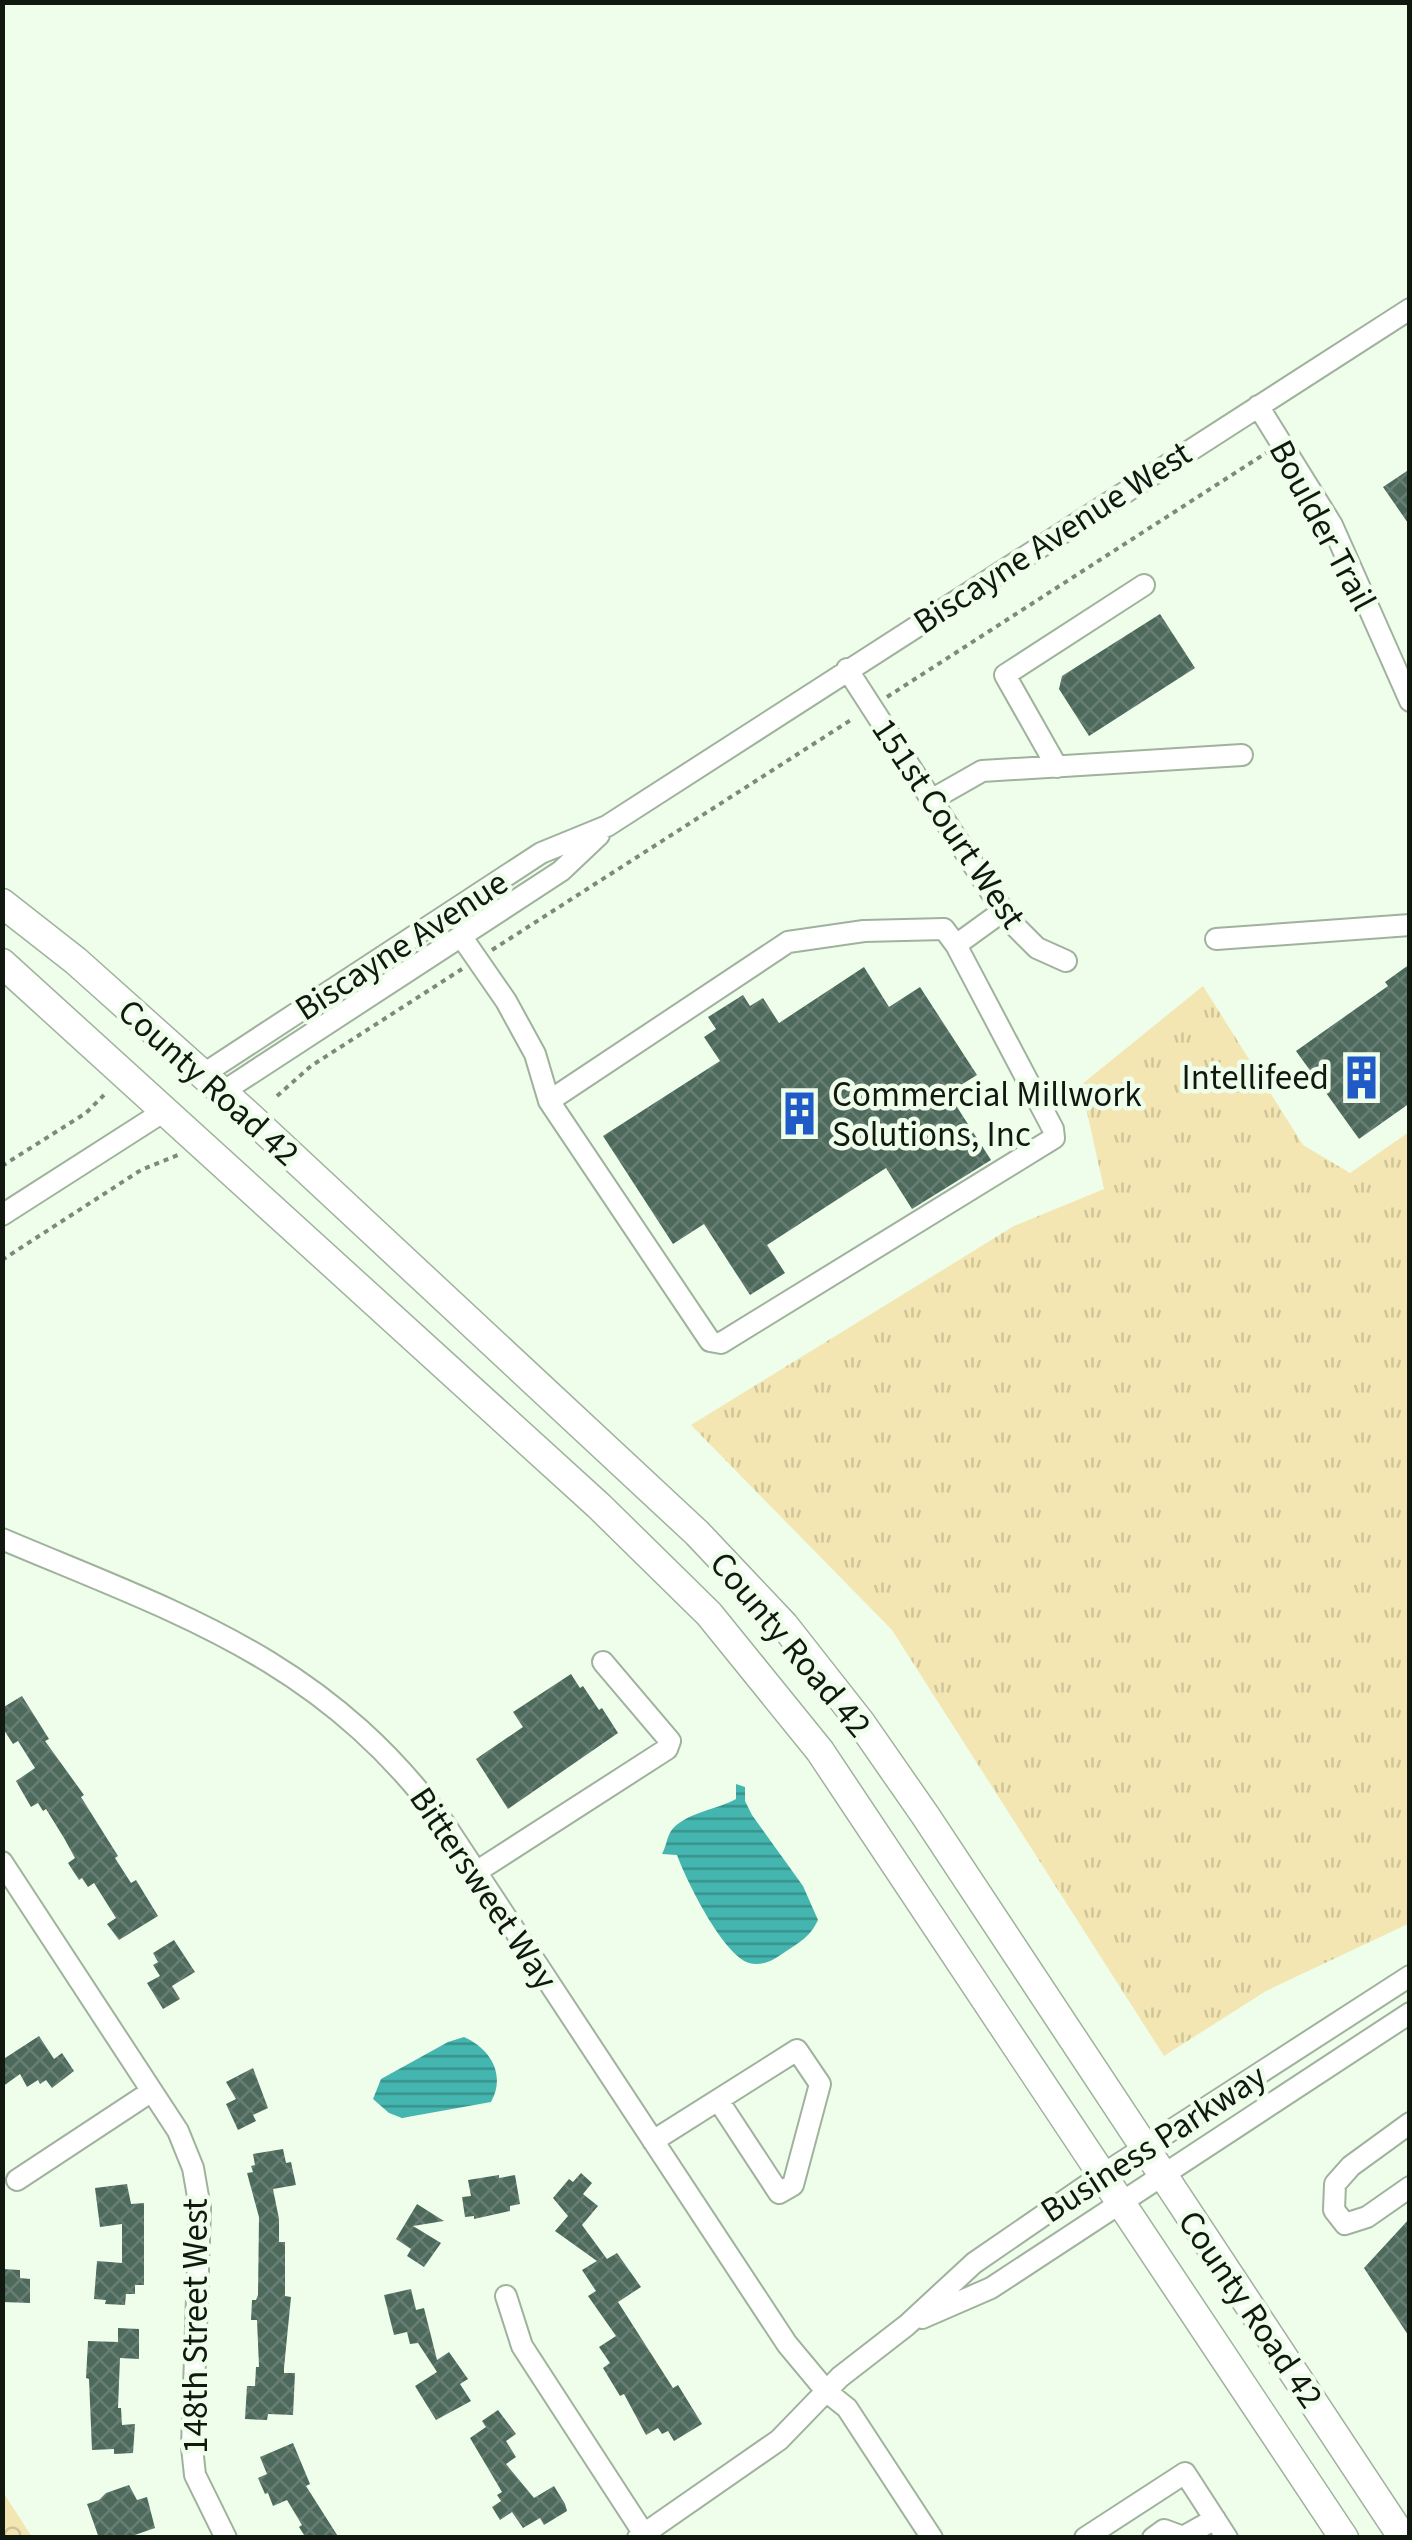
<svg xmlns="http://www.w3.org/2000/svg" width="1412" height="2540" font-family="'Source Sans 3',sans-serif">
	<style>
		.grass { fill: url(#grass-tufts) }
		.forest { fill: url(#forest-crowns) }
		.water { fill: url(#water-rules) }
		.building { fill: url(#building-cross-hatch) }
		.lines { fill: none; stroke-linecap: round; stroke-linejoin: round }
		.minor-casing { stroke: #9fb29c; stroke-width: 24 }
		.highway-casing { stroke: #9fb29c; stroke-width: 31 }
		.path { stroke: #7d897b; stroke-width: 4; stroke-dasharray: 5 5; stroke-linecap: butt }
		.minor { stroke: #fff; stroke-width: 20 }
		.highway { stroke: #fff; stroke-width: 28 }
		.labels { text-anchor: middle; stroke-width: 9; stroke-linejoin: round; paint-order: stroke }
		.street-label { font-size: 35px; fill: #111810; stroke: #eefeeb }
		.poi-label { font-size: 35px; fill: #111810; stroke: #eefeeb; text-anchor: end }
	</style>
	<defs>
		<pattern id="grass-tufts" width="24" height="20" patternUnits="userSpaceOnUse" patternTransform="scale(2.5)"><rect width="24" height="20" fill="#f4e6b3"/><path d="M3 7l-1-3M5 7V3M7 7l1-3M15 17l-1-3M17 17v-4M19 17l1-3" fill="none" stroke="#d0c599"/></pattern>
		<pattern id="forest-crowns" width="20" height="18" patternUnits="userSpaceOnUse" patternTransform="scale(2.5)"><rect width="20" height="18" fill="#f4e6b3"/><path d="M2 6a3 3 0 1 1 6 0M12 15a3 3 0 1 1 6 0" fill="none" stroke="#d0c599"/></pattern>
		<pattern id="water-rules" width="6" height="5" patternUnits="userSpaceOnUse" patternTransform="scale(2.5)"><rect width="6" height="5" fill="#45b6af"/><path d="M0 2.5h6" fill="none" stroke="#38938d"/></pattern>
		<pattern id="building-cross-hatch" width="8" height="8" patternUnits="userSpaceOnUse" patternTransform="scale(2.5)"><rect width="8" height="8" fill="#4d695c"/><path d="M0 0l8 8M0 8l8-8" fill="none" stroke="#687d73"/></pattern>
	</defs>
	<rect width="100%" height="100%" fill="#eefeeb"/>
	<path class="grass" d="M1203,986L1303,1145L1350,1173L1409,1132L1410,1923L1266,1991L1164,2056L892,1630L691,1425L1014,1226L1104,1189L1081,1085Z"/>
	<path class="forest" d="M2,2492H3L32,2537H3Z"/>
	<path class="water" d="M736,1784L745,1787V1801L752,1815L803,1886L818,1920C810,1937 800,1942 785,1952C775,1959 763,1967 749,1963C723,1955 686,1880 677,1855L662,1854C666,1847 667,1837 671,1831C684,1813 719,1809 736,1799Z
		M464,2037C491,2049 506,2075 491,2102L402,2118L389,2113L373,2099L381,2079L448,2042Z"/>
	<path class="building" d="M1410,469V526L1383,487Z
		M1160,614L1195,668L1089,736L1059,689L1062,676Z
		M1410,964V1103L1359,1139L1296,1051L1388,986L1385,982Z
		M864,967L889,1007L920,987L977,1075L948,1093L991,1160L912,1209L886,1168L767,1245L785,1273L750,1295L704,1224L673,1244L603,1136L720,1061L704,1037L716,1029L708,1017L743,995L750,1006L763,998L779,1023Z
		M571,1674L580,1688L583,1686L599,1710L602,1708L618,1733L508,1809L476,1759L523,1727L513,1712Z
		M22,1696L49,1739L45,1741L84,1795L81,1797L118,1856L115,1858L131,1883L136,1880L158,1916L119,1940L107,1924L116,1918L94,1883L88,1887L82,1878L79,1880L68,1863L75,1858L64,1838L46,1809L43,1811L38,1803L31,1807L16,1781L35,1768L18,1741L13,1744L2,1727V1708Z
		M174,1940L195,1972L172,1986L180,1999L163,2009L147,1983L160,1976L153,1965L158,1962L153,1953Z
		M39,2036L54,2059L62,2053L74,2071L52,2088L46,2080L40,2084L38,2080L27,2087L20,2074L2,2087V2060Z
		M253,2068L268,2108L253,2115L256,2121L238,2130L226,2104L236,2099L226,2082Z
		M283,2149L286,2163L291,2162L296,2185L273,2189L279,2219V2242H285V2296L291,2297L284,2368V2373H295L293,2415L268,2414L267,2420L245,2419L247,2386H255L256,2367H259L257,2320H251L252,2300H256L258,2295L259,2217L247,2173L253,2172L251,2166L255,2165L253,2154Z
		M581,2173L592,2183L583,2194L598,2206L582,2225L607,2259L617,2253L641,2287L618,2302L673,2388L678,2385L702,2424L674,2441L668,2431L662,2434L658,2428L646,2435L624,2394L620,2396L603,2368L610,2363L599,2347L616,2336L588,2296L596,2291L582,2270L597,2261L555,2231L568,2216L553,2198L569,2179L573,2182Z
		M499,2175V2178L515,2175L520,2204L510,2206V2211L474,2219V2216L465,2217L462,2197L471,2196L468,2180Z
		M127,2184L131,2204L144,2203V2285H135V2294H126L125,2305L105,2304L106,2300L94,2299L97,2261L122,2263V2224L100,2227L95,2188Z
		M417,2204L444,2221L413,2226L441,2243L424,2267L407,2256L411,2249L396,2239Z
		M1410,2218V2338L1364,2268Z
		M2,2269L20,2270V2278L30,2279V2303L2,2302Z
		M411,2289L416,2310L424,2308L437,2360L449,2352L468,2379L460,2384L471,2401L436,2420L415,2386L437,2372L418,2343L410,2344L407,2332L394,2335L384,2295Z
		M118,2328L139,2329V2359L120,2358L118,2408H121L122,2425L135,2424L133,2453L114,2454V2449L92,2450L89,2379L86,2378L88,2341L118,2342Z
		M498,2410L516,2434L506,2441L516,2457L506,2464L534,2498L554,2486L565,2504L567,2511L544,2525L540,2518L523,2528L512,2512L500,2520L492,2507L501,2501L497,2495L502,2492L470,2438L486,2427L482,2421Z
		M293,2443L310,2484L306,2486L339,2538H306L299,2527L302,2525L287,2500L273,2506L268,2493L265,2494L258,2478L267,2474L260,2457Z
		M129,2485L137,2500L147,2497L155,2528L126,2538H99L87,2504L99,2500L106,2493Z"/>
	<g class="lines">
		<defs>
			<path id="minor" d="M1258,406L1332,525L1410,701
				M847,669L1009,920L1037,948L1066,961
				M1057,767L1005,675L1144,585
				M931,800L982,771L1242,755
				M461,936L506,1001L535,1054L549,1101
				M1216,939L1410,925
				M956,945L1053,1129L1054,1138L721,1343L710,1341L549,1101L788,942L864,931L944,929L956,945L1003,911
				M202,1075L541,853L607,826L1410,309
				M221,1093L561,871L599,835
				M2,1215L166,1110
				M2,1539C182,1615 323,1659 444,1823L787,2344L827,2392L847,2408L932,2538
				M2,1862L178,2131L193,2168L200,2208L192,2447L195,2475L226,2538
				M476,1872L667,1749L670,1741L603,1662
				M1410,2123L1351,2166L1335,2184L1334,2210L1345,2224L1367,2217L1410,2187
				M653,2141L797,2050L820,2084L793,2185L779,2193L718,2100
				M17,2180L152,2091
				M506,2296L522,2346L644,2534
				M922,2318L991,2288L1410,2013
				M638,2538L779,2440L840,2377L907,2325L974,2263L1102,2175L1410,1976
				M1085,2538L1185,2473L1227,2538
				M1153,2538L1164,2530L1183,2537L1215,2519"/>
			<path id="highway" d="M2,903L76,961L247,1114L697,1533L784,1625L861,1723L925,1815L1403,2538
				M2,963L599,1506L709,1614L820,1751L1344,2538"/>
		</defs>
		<use href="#minor" class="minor-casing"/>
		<use href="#highway" class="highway-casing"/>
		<path class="path" d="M887,697L1266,453
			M492,950L854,718
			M277,1096L311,1066L462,969
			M2,1166L86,1113L104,1095
			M2,1260L141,1170L178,1155"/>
		<use href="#minor" class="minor"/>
		<use href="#highway" class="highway"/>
	</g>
	<defs>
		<symbol id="building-bare" viewBox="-9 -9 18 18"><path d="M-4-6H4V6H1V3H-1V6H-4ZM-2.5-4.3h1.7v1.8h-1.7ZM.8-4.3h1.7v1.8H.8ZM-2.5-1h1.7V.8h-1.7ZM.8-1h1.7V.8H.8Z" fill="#1f5ac6" stroke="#eefeeb" stroke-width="2.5" paint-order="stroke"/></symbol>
	</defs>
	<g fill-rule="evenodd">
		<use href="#building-bare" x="1330" y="1046" width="63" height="63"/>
		<use href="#building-bare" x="768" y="1082" width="63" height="63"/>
	</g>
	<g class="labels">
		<g class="street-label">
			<text transform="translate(1323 525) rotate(62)" y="12">Boulder Trail</text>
			<text transform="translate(1052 537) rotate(-33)" y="12">Biscayne Avenue West</text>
			<text transform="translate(949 823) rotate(56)" y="12">151st Court West</text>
			<text transform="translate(401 945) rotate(-33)" y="12">Biscayne Avenue</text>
			<text transform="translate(209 1082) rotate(42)" y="12">County Road 42</text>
			<text transform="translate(791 1644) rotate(50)" y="12">County Road 42</text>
			<text transform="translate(484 1888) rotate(56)" y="12">Bittersweet Way</text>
			<text transform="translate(1153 2143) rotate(-33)" y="12">Business Parkway</text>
			<text transform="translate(1251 2309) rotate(56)" y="12">County Road 42</text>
			<text transform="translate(195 2326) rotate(-90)" y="12">148th Street West</text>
		</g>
		<g class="poi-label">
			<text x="1329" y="1089">Intellifeed</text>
			<text x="832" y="1106" text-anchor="start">Commercial Millwork<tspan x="832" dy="40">Solutions, Inc</tspan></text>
		</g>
	</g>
	<rect width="1412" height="2540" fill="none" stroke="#111810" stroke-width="10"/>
</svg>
